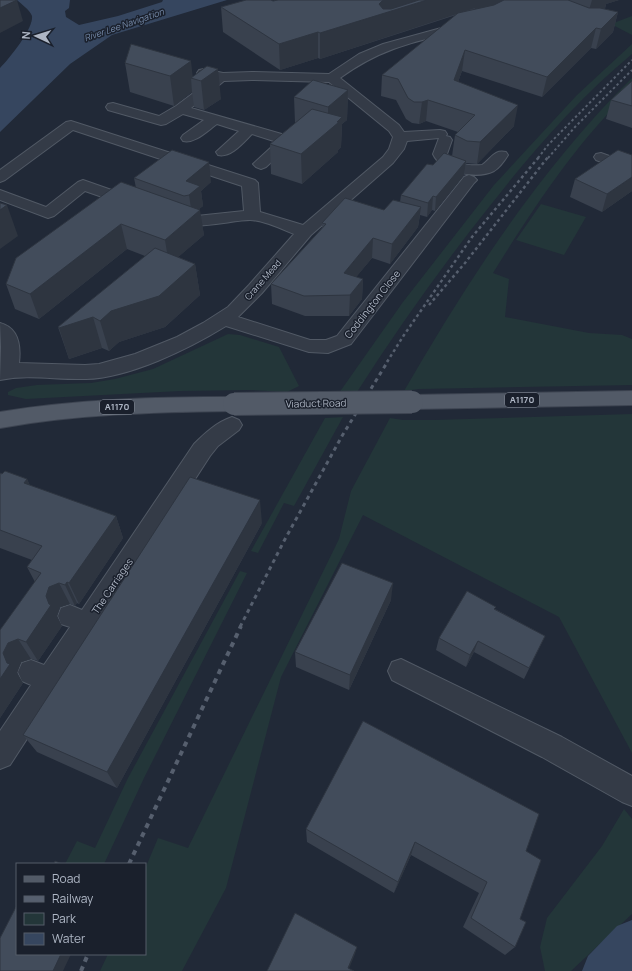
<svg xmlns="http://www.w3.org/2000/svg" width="632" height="971" font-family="Manrope,sans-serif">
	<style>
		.green { fill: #233639 }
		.water { fill: #36465f }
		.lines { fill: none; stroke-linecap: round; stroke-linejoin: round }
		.canal { fill: #36465f; fill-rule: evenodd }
		.minor-casing { stroke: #515965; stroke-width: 2 }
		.major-casing { stroke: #3d4451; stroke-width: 2 }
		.minor { fill: #343b47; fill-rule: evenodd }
		.major { fill: #525a67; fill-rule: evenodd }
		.rail-far3 { stroke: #565f6e; stroke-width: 2; stroke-dasharray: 2.5 2.5; stroke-linecap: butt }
		.rail-far2 { stroke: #565f6e; stroke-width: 2.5; stroke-dasharray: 3 3; stroke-linecap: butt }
		.rail-far1 { stroke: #565f6e; stroke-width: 3; stroke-dasharray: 4 4; stroke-linecap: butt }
		.rail { stroke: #565f6e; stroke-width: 4; stroke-dasharray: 5 5; stroke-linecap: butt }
		.major-bridge-casing { stroke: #3d4451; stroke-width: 24; stroke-linecap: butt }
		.major-bridge { stroke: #525a67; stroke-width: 22 }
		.wall { fill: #39414e }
		.shaded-wall { fill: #2e3540 }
		.building { fill: #424c5b; stroke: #2e3540 }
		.labels { text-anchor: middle; stroke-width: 3; stroke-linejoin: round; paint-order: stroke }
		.far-water-label { font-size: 9px; font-style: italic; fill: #778cab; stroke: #1a202c }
		.far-street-label { font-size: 9px; fill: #aeb6c4; stroke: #1a202c }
		.shield { fill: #1a202c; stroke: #828996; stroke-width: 1 }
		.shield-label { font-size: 9px; font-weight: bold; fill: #aeb6c4 }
		.street-label { font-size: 10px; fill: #aeb6c4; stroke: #1a202c }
	</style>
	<rect width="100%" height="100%" fill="#212937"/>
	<path class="green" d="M632,16V35L611,24Z
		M632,44V54C578,99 532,152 489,207C442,266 398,328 357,392L339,393L403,302L494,185L577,95Z
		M632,78V89C576,143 534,207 493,273L509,279L505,317L589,333L622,335L632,339V385L419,389L404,391C469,279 539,170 632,78Z
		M541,204L586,217L564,255L516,240Z
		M228,334L240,335L279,347L299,386L287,392L249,390L180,391L26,399L8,395V392L16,388L37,385L91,383L115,379L153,369Z
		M632,414V753L559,617L363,515L281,677L226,888L182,971H100L108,954H145V869L158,838L188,848L339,539L351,491L390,418L403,420H434Z
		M343,417L294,506L284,503L258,553L251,551L325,418Z
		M240,571L247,573L144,778L104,864H65L77,841L95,848L128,778Z
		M624,809L632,819V914L571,971H545L540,947L547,918L602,846Z"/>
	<path class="water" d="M17,0H70L69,8L65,11L66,17L79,25L118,16L162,2L163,0H227L112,35L70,64L0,132V68C9,59 34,28 32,16C30,10 21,4 17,0Z"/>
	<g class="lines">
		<path class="canal" d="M632,920V971H582L588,956L617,926Z"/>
		<defs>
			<path id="minor" d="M463,22L467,23L469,26L467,29C418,41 382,47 340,78L399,125L404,132L440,130L445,131L447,134L446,136L450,137L452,140L447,154C455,165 471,166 482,165C491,159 494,149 506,152L508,155C505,160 499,168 494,171C476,180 441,172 433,154L439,138L407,141L404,149L393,163L311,235L262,293L238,317L310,340H326L337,336L464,177L469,175L474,177L477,180L474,183L351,344L328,353L309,352L226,326C189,349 129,378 86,379C56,380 29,374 0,380L1,347L0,323C19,328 21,346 19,363L85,365L99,364L135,354L177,337L203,323L228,307L249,285L294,234C282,229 263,220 250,220C230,220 177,235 164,217L166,214L172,212L187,217L244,211L242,186L73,130L5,180L0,182V170L66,122L71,121L255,180L258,183L260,212L303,225L383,157L389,149L393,137L389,131L329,82L252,80L224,81L191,108L292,137L294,140L292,143L266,167L261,169L256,167L253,164L277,142L252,134C243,143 231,158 218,155L216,152L239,131L217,124C207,131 195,144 183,141L181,138L183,135L204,120L183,114L166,124L161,125L108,110L106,107L108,104L113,103L159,116L176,106L212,79L199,76L197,73L199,70L204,69L223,73L252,72L329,74L359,54L383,44Z
				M601,153L632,164V174L596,160L594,157L596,154Z
				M83,180L140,200L142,203L140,206L134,208L85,191L54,216L48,218L0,200V190L46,207L78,182Z
				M232,417L239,420L242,425L239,430L218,446L210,456L10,765L0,769V731L31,685L22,681L18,672L22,663L31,660L44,665L70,627L61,624L58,616L61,608L70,605L82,610L194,444C205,433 217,422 232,417Z
				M401,659L562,737L632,776V806L622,802L542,757L392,680L388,671L392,662Z"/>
			<path id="major" d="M632,391V405L412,409L405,407L402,402L405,397L412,395Z
				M234,397L241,399L244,404L241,409L234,411C155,412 78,414 0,428V412C78,399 155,397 234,397Z"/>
		</defs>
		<use href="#minor" class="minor-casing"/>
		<use href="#major" class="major-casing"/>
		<use href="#minor" class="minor"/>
		<use href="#major" class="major"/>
		<path class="rail-far3" d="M538,158L548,145L632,60
			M548,158L575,127L632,70"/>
		<path class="rail-far2" d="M429,305L465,263L548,157
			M387,362L404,335L472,237L539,157"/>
		<path class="rail-far1" d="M240,627L284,541L342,436L388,361"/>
		<path class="rail" d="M129,864L241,626
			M81,971L88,954"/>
		<defs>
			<path id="major-bridge" d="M234,404L412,402"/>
		</defs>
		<use href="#major-bridge" class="major-bridge-casing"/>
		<use href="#major-bridge" class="major-bridge"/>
	</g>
	<path class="wall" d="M278,0H619L606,4L605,9L618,12L613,32L596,49L591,48L542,97L462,71L458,82L514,126L477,164L466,163L464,175L435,211L432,210L427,217L420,215L418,227L390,264L372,258L356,277L363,279L362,299L349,316H305L272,304L271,284L322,228V223L384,210L400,202L401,195L433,165L452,156L455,135L458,132L426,121L419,124L412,123L406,119L396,100L381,96L382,75L456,15L320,59L318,58L280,70L223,32L221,7L273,1Z
		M125,63L193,77L207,66L221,99L204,110L194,107L192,92L174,106L130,92Z
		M632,81V128L606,119L611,100Z
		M348,90L347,120L342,124L341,147L338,150V152L302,184L271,174L270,144L295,123L294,97Z
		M632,155V191L602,212L570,197L575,179Z
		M134,178L211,182L201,191L203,206L199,209L204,235L178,257L195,264L200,295L165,327L119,342L109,351L102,348L69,359L58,327L145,256L127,249L39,319L15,309L6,284L136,188Z
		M0,473L27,479L30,486L116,516L123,538L79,604L77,603L75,606L70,604L60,607L57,616L62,626L38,661L31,659L21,662L17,673L23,683L0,718V630L35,582L27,567L32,560L0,548Z
		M262,523L117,788L37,752L23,735Z
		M391,600L349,690L296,667L295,652Z
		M495,609L545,636L524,679L474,652L466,667L436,650L439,638Z
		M306,829L526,851L520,919L515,947L505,955L463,927L479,893L411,855L394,893L307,842Z"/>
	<path class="shaded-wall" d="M17,0L23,21L0,33V8Z
		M384,0H516L474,17L475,8L320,59V33L379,4L382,1Z
		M592,0H619L606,4L604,11L587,17Z
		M618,12L613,32L596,49L601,29Z
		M596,28L591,48L542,97L547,77Z
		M318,32V58L280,70L279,44Z
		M465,50L462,71L451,101L454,80Z
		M191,61L193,79L191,78L192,92L174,106L170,76Z
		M218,69L221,99L204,110L201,81Z
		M348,90L347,120L342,124L341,147L338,150V152L302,184L301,154L328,131V107Z
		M428,100L426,121L419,124L422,102Z
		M518,105L514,126L477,164L480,142Z
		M466,161L464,175L435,211L436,197Z
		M209,162L211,182L201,191L203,206L192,215L189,195L186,181Z
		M632,177V191L602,212L607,194Z
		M433,196L432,210L427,217L428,203Z
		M7,205L18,236L0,249V210Z
		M421,207L418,227L390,264L392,244Z
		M200,210L204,235L169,265L165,240Z
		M121,224L127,249L39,319L30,294Z
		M373,238L372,258L343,293L344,273Z
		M195,264L200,295L165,327L119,342L109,351L100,321L111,311Z
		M363,279L362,299L349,316L350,295Z
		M93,317L102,348L69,359L59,328Z
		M27,479L38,502L24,483Z
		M260,500L262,523L117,788L107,772Z
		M116,516L123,538L79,604L69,583Z
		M67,582L77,603L75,606L65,585Z
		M59,583L70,604L60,607L57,616L62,626L38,661L26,642L46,596L49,587Z
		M393,583L391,600L349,690L350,675Z
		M18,639L31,659L21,662L17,673L23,683L0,718V679L7,663L3,653L8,643Z
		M478,641L474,652L466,667L470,655Z
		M415,842L411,855L394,893L398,882Z
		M357,947L355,954L348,971V968Z
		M61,954H71L63,971H53Z"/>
	<path class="building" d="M0,0H17L0,8Z
		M246,0H271L273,1L278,0H384L382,1L379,4L383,9H391L419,0H427L320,33L318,32L279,44L221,7Z
		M504,0H568L589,8H600L618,12L601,29L596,28L547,77L465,50L454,80L518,105L480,142L467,141L455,135L475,115L428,100L422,102H414L408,98L398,79L382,75L458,13L494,5Z
		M131,44L191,61L170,76L125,63Z
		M207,66L218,69L201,81L191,78Z
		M313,80L348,90L328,107L294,97Z
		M632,81V106L611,100Z
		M312,109L342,117L337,122H339L301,154L270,144Z
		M172,150L209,162L186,181L200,186L189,195L184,196L134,178Z
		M618,150L632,155V177L607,194L575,179Z
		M444,153L466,161L436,197L433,196L428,203L401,195L427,164L433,165Z
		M121,182L200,210L165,240L121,224L30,294L6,284L16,258Z
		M345,198L384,210L393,200L421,207L392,244L373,238L344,273L363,279L350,295L304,296L271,284L326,224L322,223Z
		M0,203L7,205L0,210Z
		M155,248L195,264L159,296L111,311L100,321L93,317L59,328L58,327Z
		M5,471L27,479L24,483L116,516L69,583L67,582L65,585L59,583L49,587L46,596L49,604L51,605L26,642L18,639L8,643L3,653L7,663L10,664L0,679V630L41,573L27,567L42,546L0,530V473L2,474Z
		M190,477L260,500L107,772L23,735Z
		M342,563L393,583L350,675L295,652Z
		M467,591L496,607L494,609L545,636L529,668L478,641L470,655L439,638Z
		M363,721L539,814L526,851L541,860L520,919L526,922L515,947L471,918L487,882L415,842L398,882L306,829Z
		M55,861L62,864H54Z
		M16,907L17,908V954H61L53,971H0V938Z
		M295,913L357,947L348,968L354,971H267Z"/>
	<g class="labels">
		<g class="far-water-label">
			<text transform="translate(124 25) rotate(-19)" y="3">River Lee Navigation</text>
		</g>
		<g class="far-street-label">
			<text transform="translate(263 280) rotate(-49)" y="3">Crane Mead</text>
		</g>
		<g class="shield">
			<rect x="505" y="393" width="34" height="14" rx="3"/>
			<rect x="100" y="400" width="34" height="14" rx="3"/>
		</g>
		<g class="shield-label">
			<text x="522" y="403">A1170</text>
			<text x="117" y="410">A1170</text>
		</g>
		<g class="street-label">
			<text transform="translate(372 304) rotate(-52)" y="4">Coddington Close</text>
			<text transform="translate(316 403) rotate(-1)" y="4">Viaduct Road</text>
			<text transform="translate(112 586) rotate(-56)" y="4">The Carriages</text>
		</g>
	</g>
	<rect x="16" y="863" width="130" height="92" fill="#1a202c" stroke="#555c69"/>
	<rect x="24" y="876" width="20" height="6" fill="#525a67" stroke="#555c69"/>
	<text x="52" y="883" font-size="12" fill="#aeb6c4">Road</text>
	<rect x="24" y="896" width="20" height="6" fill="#565f6e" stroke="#555c69"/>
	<text x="52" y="903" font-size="12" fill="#aeb6c4">Railway</text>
	<rect x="24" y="913" width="20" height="12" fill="#233639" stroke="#555c69"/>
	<text x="52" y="923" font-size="12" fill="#aeb6c4">Park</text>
	<rect x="24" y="933" width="20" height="12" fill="#36465f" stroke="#555c69"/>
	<text x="52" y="943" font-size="12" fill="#aeb6c4">Water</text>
	<g transform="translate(36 36) rotate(274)" stroke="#1a202c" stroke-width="3" paint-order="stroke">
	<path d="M0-3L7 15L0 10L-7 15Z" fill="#aeb6c4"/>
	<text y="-6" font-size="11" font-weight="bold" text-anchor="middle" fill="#aeb6c4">N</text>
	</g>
</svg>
